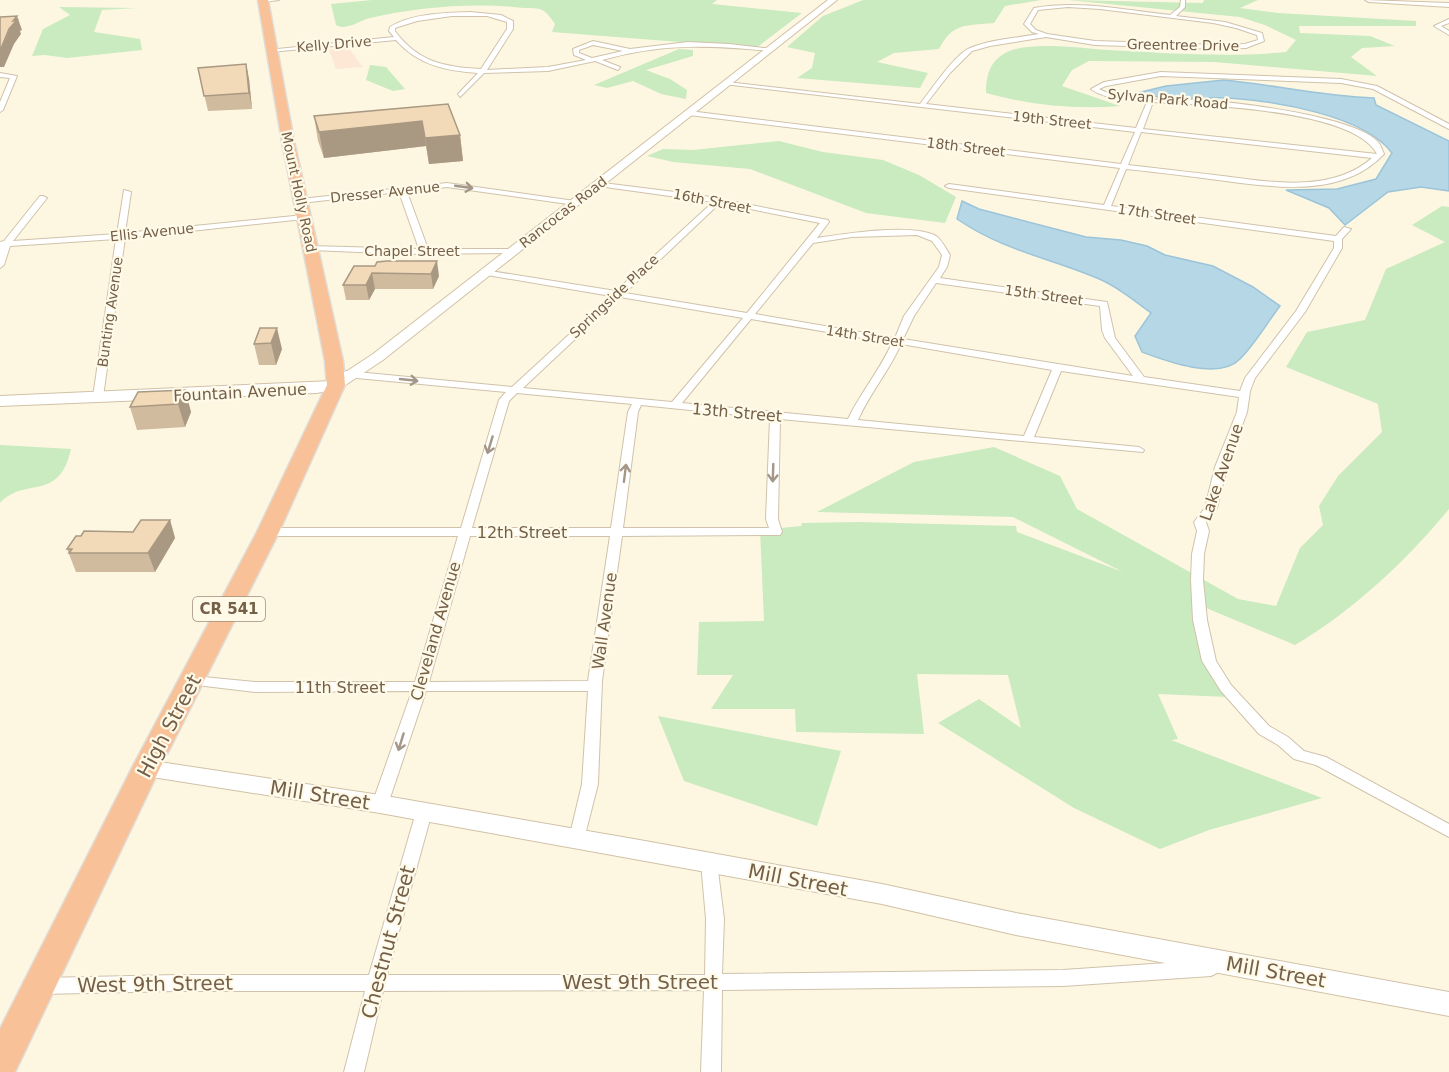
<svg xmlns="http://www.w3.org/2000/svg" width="1449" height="1072" font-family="'DejaVu Sans',sans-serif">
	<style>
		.commercial { fill: #fde8d5 }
		.green { fill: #caeac0 }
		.water { fill: #b6d7e6; stroke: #9cc4d8; stroke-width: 1.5 }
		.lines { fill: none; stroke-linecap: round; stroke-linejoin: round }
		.street-casing { stroke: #d0c2ab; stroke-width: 2 }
		.secondary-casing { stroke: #d1c1a6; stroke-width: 2 }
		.highway-casing { stroke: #e0dcd7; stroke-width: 3 }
		.street { fill: #fff; fill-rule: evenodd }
		.secondary { fill: #fff; fill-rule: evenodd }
		.highway { fill: #f8c197; fill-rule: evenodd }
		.wall { fill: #d0bb9f }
		.shaded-wall { fill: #a99982 }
		.building { fill: #f2dab9; stroke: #a99982; stroke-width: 1.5 }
		.oneway { stroke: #a59788 }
		.labels { text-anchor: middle; stroke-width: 4.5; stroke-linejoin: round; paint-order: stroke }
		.far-street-label { font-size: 14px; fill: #745f48; stroke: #fffae8 }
		.shield { fill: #fffae8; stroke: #9e8e78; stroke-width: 1.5 }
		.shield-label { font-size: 15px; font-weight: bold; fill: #745f48 }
		.street-label { font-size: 16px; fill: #745f48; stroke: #fffae8 }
		.near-street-label { font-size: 20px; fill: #745f48; stroke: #fffae8 }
	</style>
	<rect width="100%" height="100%" fill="#fdf7e2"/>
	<path class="commercial" d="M348,47L363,67L336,69L329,50Z"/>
	<path class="green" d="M372,0H717L712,4L802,13L756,48L552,32L555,24C552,20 547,12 542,10C538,8 529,8 524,8C476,2 417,7 370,18C359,21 346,31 336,25L331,4Z
		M863,0H1041L1005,6L994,23C966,26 953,22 939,49L894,53L877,62L928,73L920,88L797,78L812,68L815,53L787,47L823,16Z
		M1068,0L1203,3L1204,0H1309H1258L1240,8L1278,13L1416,21V26H1299L1300,33L1370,36L1395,46L1362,48L1351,57L1377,76L1214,62L1089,61L1072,70L1062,86L1120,106C1076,110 1029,105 986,93C986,73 991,58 1012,50C1037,42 1082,48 1108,50C1167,53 1227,58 1286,52L1296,40L1265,25L1240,17Z
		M59,7L137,8L102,10L94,32L140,39L142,50L67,58L45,55L32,56L43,29L70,15Z
		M679,49L693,50V56L646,70L670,79L687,90L686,99L661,94L633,81L607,88L594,85Z
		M370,65L386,67L405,89L393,91L366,80Z
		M779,141L823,152L883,160L919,175L956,197L945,223L866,213L750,169L673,162L647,156L663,149L693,150Z
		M1442,206L1449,207V509C1406,561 1353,611 1295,645L1199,605L1201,625L1228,697L1158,694L1178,739L1171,740L1322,798L1209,830L1160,849L1074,808L938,723L979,699L1021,728L1008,675L917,674L924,734L796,732L795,709H711L733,675H697L699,622L764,621L760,530L801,526L802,523L858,522L1016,526L1017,532L1123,572L1013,517L817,512L914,462L994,447L1060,476L1077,509L1238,599L1276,606L1300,548L1323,525L1319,506L1338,476L1382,432L1378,404L1286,367L1307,332L1365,320L1386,269L1445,242L1412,225Z
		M0,445L71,449C59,503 25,476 0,503Z
		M658,716L841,751L817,826L684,781Z"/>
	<path class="water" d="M1224,80C1275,85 1322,96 1374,98L1376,105L1449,141V191L1421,187L1388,192L1345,225L1329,208L1286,190L1337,189L1376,179L1392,153C1364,115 1274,101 1229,98C1212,97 1195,99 1178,99C1165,99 1150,95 1137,93L1166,86Z
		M962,201L979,209L1086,237L1121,240L1147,246L1165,255L1213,266L1253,287L1280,306C1267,323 1255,344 1240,359C1219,381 1166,361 1142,352L1135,336L1151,313C1134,300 1116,286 1097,278C1047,257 1004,251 957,219Z"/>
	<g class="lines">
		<defs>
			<path id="street" d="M261,0H279L263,2Z
				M1181,0H1185V7L1176,16L1225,22L1262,33L1264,41L1246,48L1221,49L1095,45L1046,37L990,46L972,51L950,73L926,104L1136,128L1147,102C1129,100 1106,100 1091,89L1104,82L1161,72L1341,79L1377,86L1449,124V129L1447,128L1373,89L1341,83L1161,76L1106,86L1099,89C1125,103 1170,99 1199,100C1235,102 1355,116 1378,142C1381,145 1382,150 1384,154C1342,199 1273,187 1218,180C1187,176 1157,172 1126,169L1111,206L1336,236L1344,227L1351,229L1342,239V248L1305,312L1255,378L1250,391L1247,412L1227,467L1217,508L1206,522L1209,531L1204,554L1203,580L1207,620L1216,661L1231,685L1269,726L1288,737L1304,751L1326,757L1449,824V837L1316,765L1294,759L1278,745L1259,734L1221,691L1202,661L1193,620L1191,580L1192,554L1197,531L1194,522L1205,508L1215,467L1237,412L1239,397L1061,371L1034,437L1139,447L1144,450L1143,452L780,419L778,519L782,532L780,535L622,536L602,681L598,784L583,843L577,845L571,843L569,839L582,784L588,691H426L388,804L385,808L380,810L375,808L372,804L412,691L255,692L188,684L186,681L188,678L193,676L255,682H415L458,536H268L262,532L268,528H461L499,400L506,392L346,377L341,374L346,371L512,387L611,296L487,275L484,274V270L616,291L713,202L598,186H595V182L699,195L828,220L829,222L817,238C845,234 911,223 936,236C942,240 946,249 950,255L947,267L940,278L1107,302L1115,338L1144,377L1240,391L1245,378L1296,311L1334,248V241L949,188L945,186L949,184L1104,205L1120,168L689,115L686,113L689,111L1121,164L1135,132L724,84L727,82L920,104C932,89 954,55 970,48C991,39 1017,38 1039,34L1032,32L1024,24L1034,8C1080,0 1125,10 1170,15L1180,7ZM1068,7L1100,9L1213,23L1236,28L1257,35L1258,40L1245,44L1221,45L1095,41L1047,34L1036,30L1030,24L1038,10ZM1153,102C1201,105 1354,109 1377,154L1143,129ZM1141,132L1372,158C1329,195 1265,181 1215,175C1186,172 1157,168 1128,165ZM720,203L820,223L747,313L625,293ZM917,235L932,241L942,255L939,267L904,316L895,338L755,314L813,243L852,237ZM936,283L1100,306L1102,330L1105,338L1133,376L903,339L914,316ZM620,297L743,318L672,402L523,388ZM751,319L892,343C880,370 861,392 848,419L682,403ZM901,344L1052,370L1024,436L858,420C870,393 889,371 901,344ZM517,393L632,404L628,412L611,528H472L509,401ZM641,405L770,418L766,519L769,528H623L638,412ZM470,536H610L588,681L429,682Z
				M470,12L501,15L513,21V29L487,70L548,67L586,60L574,55L573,49L593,41L630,49L688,42L729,44L774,49L771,51C707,45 664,43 602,60L620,67L618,70L595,61L548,71L484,73L460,97L458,94L478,73C446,71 418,65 396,40L271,52L268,50L394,37L389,31L390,27C412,13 445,13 470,12ZM452,16H487L507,22V29L481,69C444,67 418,62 395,31V28L417,21ZM593,45L623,51L592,58L579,53V50Z
				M1449,19V23L1441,26L1449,31V35L1434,26Z
				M0,73L17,76L3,110L0,112V102L10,78L0,77Z
				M447,183L575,201L579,203L575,205L447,187L407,192L428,249H513L517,251L513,253L407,254L311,250L307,248L311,246L419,249L399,192L301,203L297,201L301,199Z
				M124,190L131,192L125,233L304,215L308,217L304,219L125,238L103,397L98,400L93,397L116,239L10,246L4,265L0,268V242L4,241L40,196H43L47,198L13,241L117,234Z
				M424,806L430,808L432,812L387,975H705L706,919L701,863L703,858L709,856L715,858L717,863L724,919L722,974L1063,970L1211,960L1217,963L1220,968L1217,973L1211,976L1063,986L722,990L721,1072H701L704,990L383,991L364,1072H344L365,991H176L42,994L36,992L33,986L36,980L42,978L176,975H369L416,812L418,808Z"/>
			<path id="secondary" d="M828,0H837L383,360L341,388L317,393L0,406V396L332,381L373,354Z
				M1365,0L1449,3V7L1369,2Z
				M146,760L380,795L634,839L882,884L1016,913L1449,992V1016L1016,935L882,904L634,859L380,813L146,776L138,774L135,768L138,762Z"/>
			<path id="highway" d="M258,0H268L294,141L343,361L345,385L279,532L160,768L15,1072H0V1029L132,768L257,532L327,385L325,361L282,141Z"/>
		</defs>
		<use href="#street" class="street-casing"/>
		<use href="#secondary" class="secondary-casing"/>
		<use href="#highway" class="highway-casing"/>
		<use href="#street" class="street"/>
		<use href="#secondary" class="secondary"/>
		<use href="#highway" class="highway"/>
	</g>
	<path class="wall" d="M246,64L249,79L252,109L208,111L198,68Z
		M314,116L460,135L463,161L429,164L426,146L324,158L318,141Z
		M387,261L439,276L433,289H375L369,300H346L343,285L375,266Z
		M260,328L282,349L276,365H259L254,344Z
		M185,390L191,412L185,427L137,430L130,407Z
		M170,520L175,538L155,572H76L67,549L133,532Z"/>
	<path class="shaded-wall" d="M17,16L22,30L20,31L21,34L14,44L4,67H0V51L13,21Z
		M246,64L249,79L252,109L249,93Z
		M422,121L426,146L324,158L319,132Z
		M460,135L463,161L429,164L425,138Z
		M437,261L439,276L433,289L431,274Z
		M372,273L375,289L369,300L366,285Z
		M277,328L282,349L276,365L271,343Z
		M185,390L191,412L185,427L178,404Z
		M170,520L175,538L155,572L148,553Z"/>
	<path class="building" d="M17,16L13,21L17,20L9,29L0,51V17Z
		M246,64L249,93L204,96L198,68Z
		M448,104L460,135L425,138L422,121L319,132L314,116Z
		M387,261H437L431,274L372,273L366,285H343L354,266H375L377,262Z
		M260,328H277L271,343L254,344Z
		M185,390L178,404L130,407L138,392Z
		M141,520H170L148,553H69L72,549H67L76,536H81L84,531L133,532Z"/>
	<defs><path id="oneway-shaft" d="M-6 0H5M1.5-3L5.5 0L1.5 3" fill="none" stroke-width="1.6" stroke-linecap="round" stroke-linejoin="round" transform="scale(1.5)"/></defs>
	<g class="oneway">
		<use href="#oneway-shaft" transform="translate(464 187) rotate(8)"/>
		<use href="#oneway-shaft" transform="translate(409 380) rotate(6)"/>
		<use href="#oneway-shaft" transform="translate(490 445) rotate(107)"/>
		<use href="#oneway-shaft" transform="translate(625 473) rotate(-83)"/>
		<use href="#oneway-shaft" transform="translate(773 473) rotate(92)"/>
		<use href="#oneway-shaft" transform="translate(401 742) rotate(107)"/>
	</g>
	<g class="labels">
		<g class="far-street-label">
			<text transform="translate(334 44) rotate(-5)" y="5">Kelly Drive</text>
			<text transform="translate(1183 45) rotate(1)" y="5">Greentree Drive</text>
			<text transform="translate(1168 99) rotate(5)" y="5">Sylvan Park Road</text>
			<text transform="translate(1052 120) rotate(6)" y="5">19th Street</text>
			<text transform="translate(966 147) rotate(7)" y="5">18th Street</text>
			<text transform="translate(299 192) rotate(78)" y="5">Mount Holly Road</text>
			<text transform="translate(385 192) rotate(-6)" y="5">Dresser Avenue</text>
			<text transform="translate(712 201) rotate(11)" y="5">16th Street</text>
			<text transform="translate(563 212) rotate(-38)" y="5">Rancocas Road</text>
			<text transform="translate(1157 214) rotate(8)" y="5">17th Street</text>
			<text transform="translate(152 232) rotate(-6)" y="5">Ellis Avenue</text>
			<text x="412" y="256">Chapel Street</text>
			<text transform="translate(1044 295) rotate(8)" y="5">15th Street</text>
			<text transform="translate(614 296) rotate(-43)" y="5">Springside Place</text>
			<text transform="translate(110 312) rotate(-82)" y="5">Bunting Avenue</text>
			<text transform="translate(865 336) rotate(9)" y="5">14th Street</text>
		</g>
		<rect class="shield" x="193" y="597" width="72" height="24" rx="4.5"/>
		<g class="shield-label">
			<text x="229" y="614">CR 541</text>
		</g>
		<g class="street-label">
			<text transform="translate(240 392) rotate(-3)" y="6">Fountain Avenue</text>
			<text transform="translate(737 412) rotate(5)" y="6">13th Street</text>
			<text transform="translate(1221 472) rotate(-71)" y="6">Lake Avenue</text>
			<text x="522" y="538">12th Street</text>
			<text transform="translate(604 621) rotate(-82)" y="6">Wall Avenue</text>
			<text transform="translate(435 631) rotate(-74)" y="6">Cleveland Avenue</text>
			<text x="340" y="693">11th Street</text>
		</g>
		<g class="near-street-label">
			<text transform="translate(169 726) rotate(-62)" y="7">High Street</text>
			<text transform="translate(320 795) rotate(9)" y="7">Mill Street</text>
			<text transform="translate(798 880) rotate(11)" y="7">Mill Street</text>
			<text transform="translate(388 942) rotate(-75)" y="7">Chestnut Street</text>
			<text transform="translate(1276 972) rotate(10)" y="7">Mill Street</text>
			<text x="640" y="989">West 9th Street</text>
			<text transform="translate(155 984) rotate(-1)" y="7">West 9th Street</text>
		</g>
	</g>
</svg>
